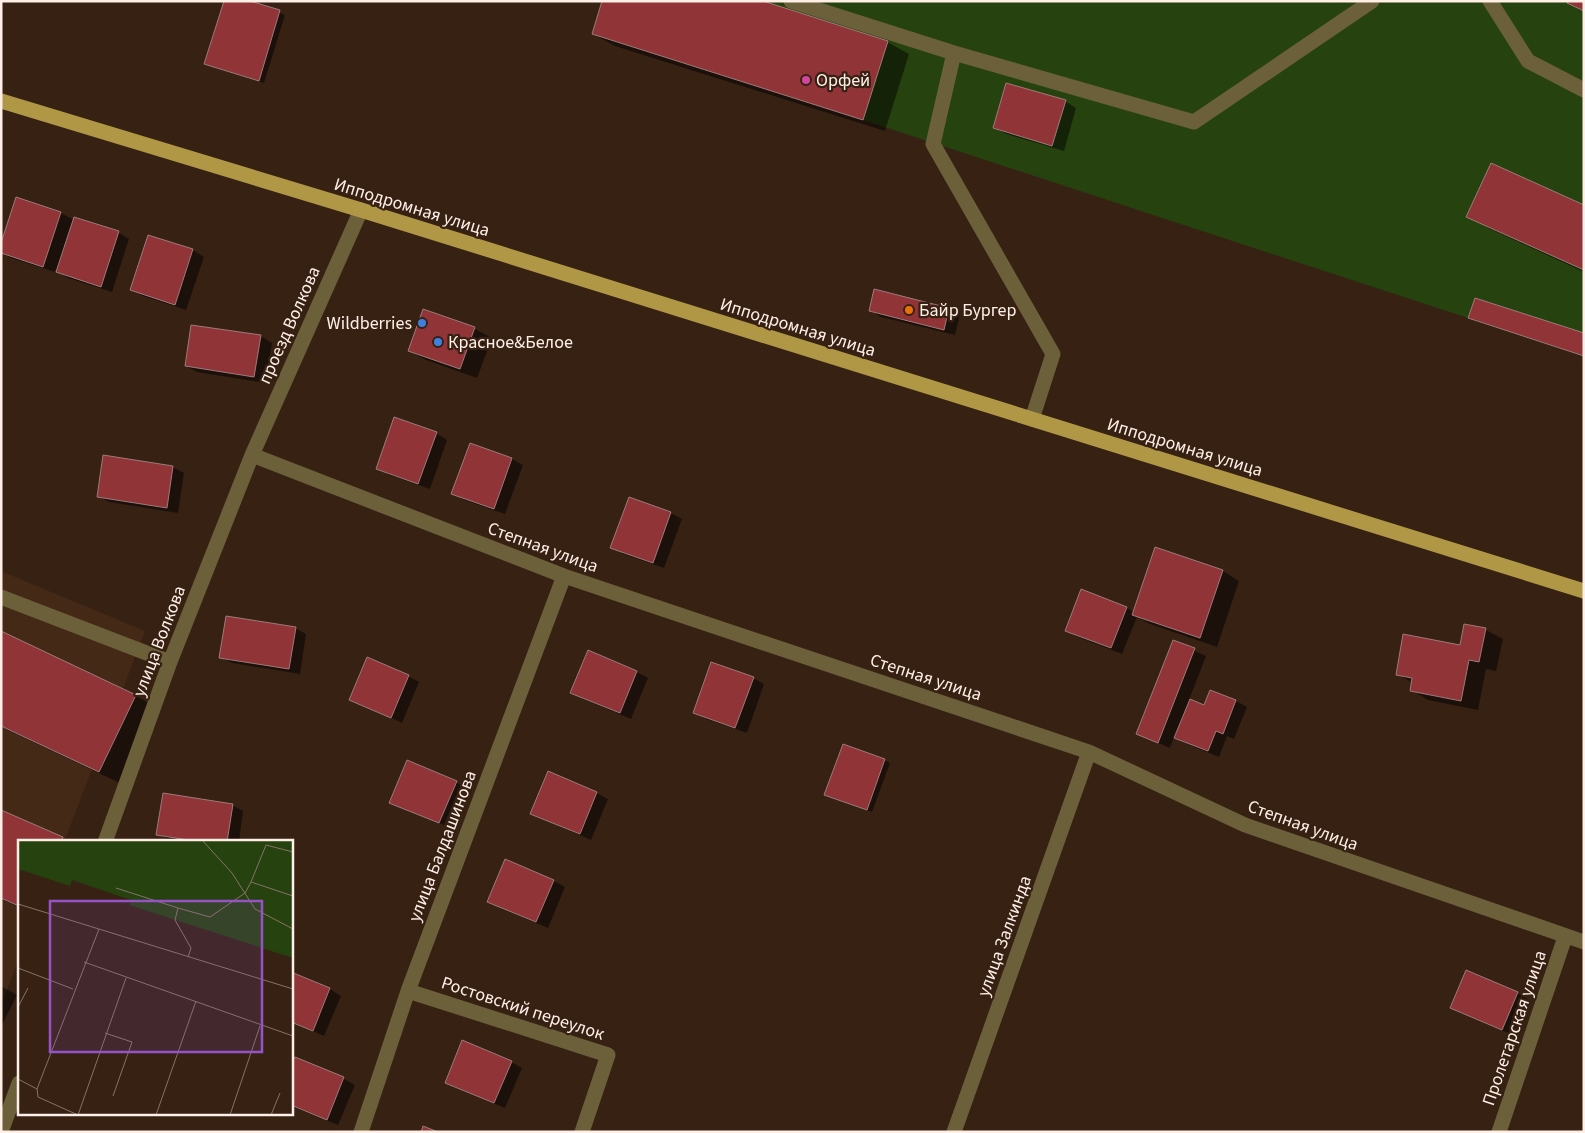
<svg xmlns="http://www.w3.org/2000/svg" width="1585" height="1133" font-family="'Source Sans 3',sans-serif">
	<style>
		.built { fill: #442917 }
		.pitch { fill: #26420e }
		.shadow { fill: #0007 }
		.building { fill: #903438; stroke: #9c7b7a }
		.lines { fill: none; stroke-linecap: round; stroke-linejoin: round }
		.minor { stroke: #6b603a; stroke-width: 15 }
		.major { stroke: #b09745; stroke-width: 15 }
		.hotel-dot { fill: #d1479c; stroke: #362113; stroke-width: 2 }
		.food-dot { fill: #e8710a; stroke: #362113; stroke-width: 2 }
		.shop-dot { fill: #3f7fe0; stroke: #362113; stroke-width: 2 }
		.labels { text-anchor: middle; stroke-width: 4.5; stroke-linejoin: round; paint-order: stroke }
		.poi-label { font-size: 18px; fill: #ffefe7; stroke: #362113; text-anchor: start }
		.street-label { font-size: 18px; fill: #ffefe7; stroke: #362113 }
		.inset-road { fill: none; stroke: #867368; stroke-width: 1 }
		.view { fill: #9553c7; fill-opacity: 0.15; stroke: #9553c7; stroke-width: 2.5 }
		.inset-edge { fill: none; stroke: #ffefe7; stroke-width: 2.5 }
	</style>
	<rect width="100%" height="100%" fill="#362113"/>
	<path class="built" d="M1,571L145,631L64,842H19V959L1,1005Z"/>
	<path class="pitch" d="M602,1H1584V356L863,120L592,34Z"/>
	<path class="shadow" d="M246,1L285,15L264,83L206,64Z
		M593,34L887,42L909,54L885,131L615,46Z
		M1065,101L1076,108L1064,151L1006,134L995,128Z
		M17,199L61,213L74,220L118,232L129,239L112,292L68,278L55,270V272L11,258L1,253Z
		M1584,206V272L1490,229L1468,216Z
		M149,237L193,250L204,257L186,310L143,296L132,290Z
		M949,309L960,315L955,335L881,317L870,311Z
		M423,311L475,329L492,338L477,378L426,360L409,351Z
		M1470,318L1584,335V356L1475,321Z
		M261,336L272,343L265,383L197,372L186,366Z
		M436,433L447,440L430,489L389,475L378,468Z
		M471,444L512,459L523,465L505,514L464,500L453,493Z
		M172,467L184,473L178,513L109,502L98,496Z
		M671,513L682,519L664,568L623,554L612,547Z
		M1156,549L1223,571L1239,581L1217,647L1150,624L1137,617L1122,654L1078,637L1067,631L1127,608L1134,612Z
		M1465,625L1486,630L1503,639L1496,671L1486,669L1478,710L1428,700L1411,690L1413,683L1397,674L1461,647Z
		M295,628L306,634L300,674L232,663L221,657Z
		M1,632L136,696L158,708L122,784L1,727Z
		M1174,641L1206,656L1189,700L1205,706L1236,701L1247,707L1234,739L1227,736L1219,757L1187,744L1174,737L1170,748L1138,734Z
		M589,652L637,672L648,678L631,719L583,699L572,692Z
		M408,676L419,682L402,723L351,699Z
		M753,678L764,684L747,733L706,719L694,712Z
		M884,760L890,763L872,812L831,797Z
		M548,773L597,793L608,799L591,840L543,819L532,813Z
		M456,782L461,785L444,825L396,805Z
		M232,805L243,811L239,842H177L169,840L158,834Z
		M1,811L69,842H19V907L1,899Z
		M506,861L554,881L565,887L548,928L500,908L489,901Z
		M291,974L330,989L341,996L324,1036L291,1022Z
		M1,986L17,995L1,1027Z
		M1517,993L1528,999L1513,1035L1463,1014L1452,1007Z
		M296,1059L344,1079L355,1085L338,1125L291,1106V1069Z
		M511,1062L522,1068L505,1108L457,1088L446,1082Z"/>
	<path class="building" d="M224,1H250L280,10L259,81L204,64Z
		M602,1H763L888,41L863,120L592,34Z
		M1568,1H1584V11L1567,3Z
		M1006,83L1066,100L1052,146L993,128Z
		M1491,163L1584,205V270L1466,217Z
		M16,197L61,212L43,267L1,253V243Z
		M74,217L119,231L101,287L56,272Z
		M148,235L193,249L175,305L130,290Z
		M874,289L949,308L944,330L869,311Z
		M1475,298L1584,333V356L1468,318Z
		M423,309L475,327L460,369L408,351Z
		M191,325L261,335L254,377L185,366Z
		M394,417L437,432L418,484L376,469Z
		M470,443L512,458L494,509L451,494Z
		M103,455L173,466L167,508L97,497Z
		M629,497L671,512L653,563L610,548Z
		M1155,547L1223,570L1200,638L1132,615Z
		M1081,589L1127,607L1111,648L1065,631Z
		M226,616L296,627L289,669L219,658Z
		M1464,624L1486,628L1479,662L1469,660L1461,701L1410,691L1412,678L1396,675L1403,634L1460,645Z
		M1,631L136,695L99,772L1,726Z
		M1173,640L1195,648L1158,743L1136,734Z
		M588,650L637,671L620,713L570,693Z
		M367,657L409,675L391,718L349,700Z
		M711,662L754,677L735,728L693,713Z
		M1210,690L1236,700L1223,734L1216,731L1208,751L1174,738L1190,699L1204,705Z
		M843,744L885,759L867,810L824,795Z
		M407,760L457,781L439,823L389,803Z
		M548,771L597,792L580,834L530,814Z
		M163,793L233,804L227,842H202L156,835Z
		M1,810L63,837L61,842H19V906L1,898Z
		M505,859L554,880L536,922L487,902Z
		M1466,970L1518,992L1502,1030L1450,1008Z
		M291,972L330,988L313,1031L291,1022Z
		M462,1040L512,1061L494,1103L445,1083Z
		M295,1057L344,1077L327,1120L291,1105V1066Z
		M423,1126L438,1132H421Z"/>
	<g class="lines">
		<path class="minor" d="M791,1L954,53L933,144L1053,354L1032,419
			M1490,1L1528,61L1584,90
			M954,53L1194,122L1372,1
			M252,455L564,576L1089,752L1245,825L1584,942
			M1,597L170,662
			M105,842L170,662L252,455L361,210
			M408,991L608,1055L582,1132
			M1,1132L19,1083
			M361,1132L408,991L564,576
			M954,1132L1089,752
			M1499,1132L1565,937"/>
		<path class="major" d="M1,101L361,210L1584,591"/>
	</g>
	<circle class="hotel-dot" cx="806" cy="80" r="5"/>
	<circle class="food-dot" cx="909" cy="310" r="5"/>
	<g class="shop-dot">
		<circle cx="422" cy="323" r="5"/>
		<circle cx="438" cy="342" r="5"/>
	</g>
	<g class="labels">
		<g class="poi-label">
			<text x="816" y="86">Орфей</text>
			<text x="919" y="316">Байр Бургер</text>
			<text x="412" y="329" text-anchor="end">Wildberries</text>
			<text x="448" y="348">Красное&amp;Белое</text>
		</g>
		<g class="street-label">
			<text transform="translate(412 207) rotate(17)" y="6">Ипподромная улица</text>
			<text transform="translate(289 325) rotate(-66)" y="6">проезд Волкова</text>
			<text transform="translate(798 327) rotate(17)" y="6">Ипподромная улица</text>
			<text transform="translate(1185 447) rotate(17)" y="6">Ипподромная улица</text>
			<text transform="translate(543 547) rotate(20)" y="6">Степная улица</text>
			<text transform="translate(159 641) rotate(-69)" y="6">улица Волкова</text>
			<text transform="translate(926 677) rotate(18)" y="6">Степная улица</text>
			<text transform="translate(1303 825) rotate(20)" y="6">Степная улица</text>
			<text transform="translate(442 846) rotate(-69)" y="6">улица Балдашинова</text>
			<text transform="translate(1004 936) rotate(-70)" y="6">улица Залкинда</text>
			<text transform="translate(523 1008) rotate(18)" y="6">Ростовский переулок</text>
			<text transform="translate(1514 1028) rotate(-71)" y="6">Пролетарская улица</text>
		</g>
	</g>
	<g transform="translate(18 840)">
		<rect width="275" height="275" fill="#362113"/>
		<path d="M0,0H275V118L111,65L113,60L54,40L52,46L0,29Z" fill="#26420e"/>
		<path class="inset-road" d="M184,0L214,33L237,69L275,89M233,42L248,5L275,12M98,48L160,68L157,80L173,108L170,117M0,64L275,149M160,68L192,77L227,53L233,42L275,56M66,122L275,196M0,128L55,149M0,167L10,148M87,193L114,202L95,256M0,239L19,249L20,257L60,275M19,249L81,89M60,275L108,138M138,275L178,161M212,275L242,186M253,275L262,253"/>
		<path class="view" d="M32,61H244V212H32Z"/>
		<rect width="275" height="275" class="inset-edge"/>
	</g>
	<rect width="1585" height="1133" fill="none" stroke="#ffefe7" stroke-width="5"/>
</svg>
